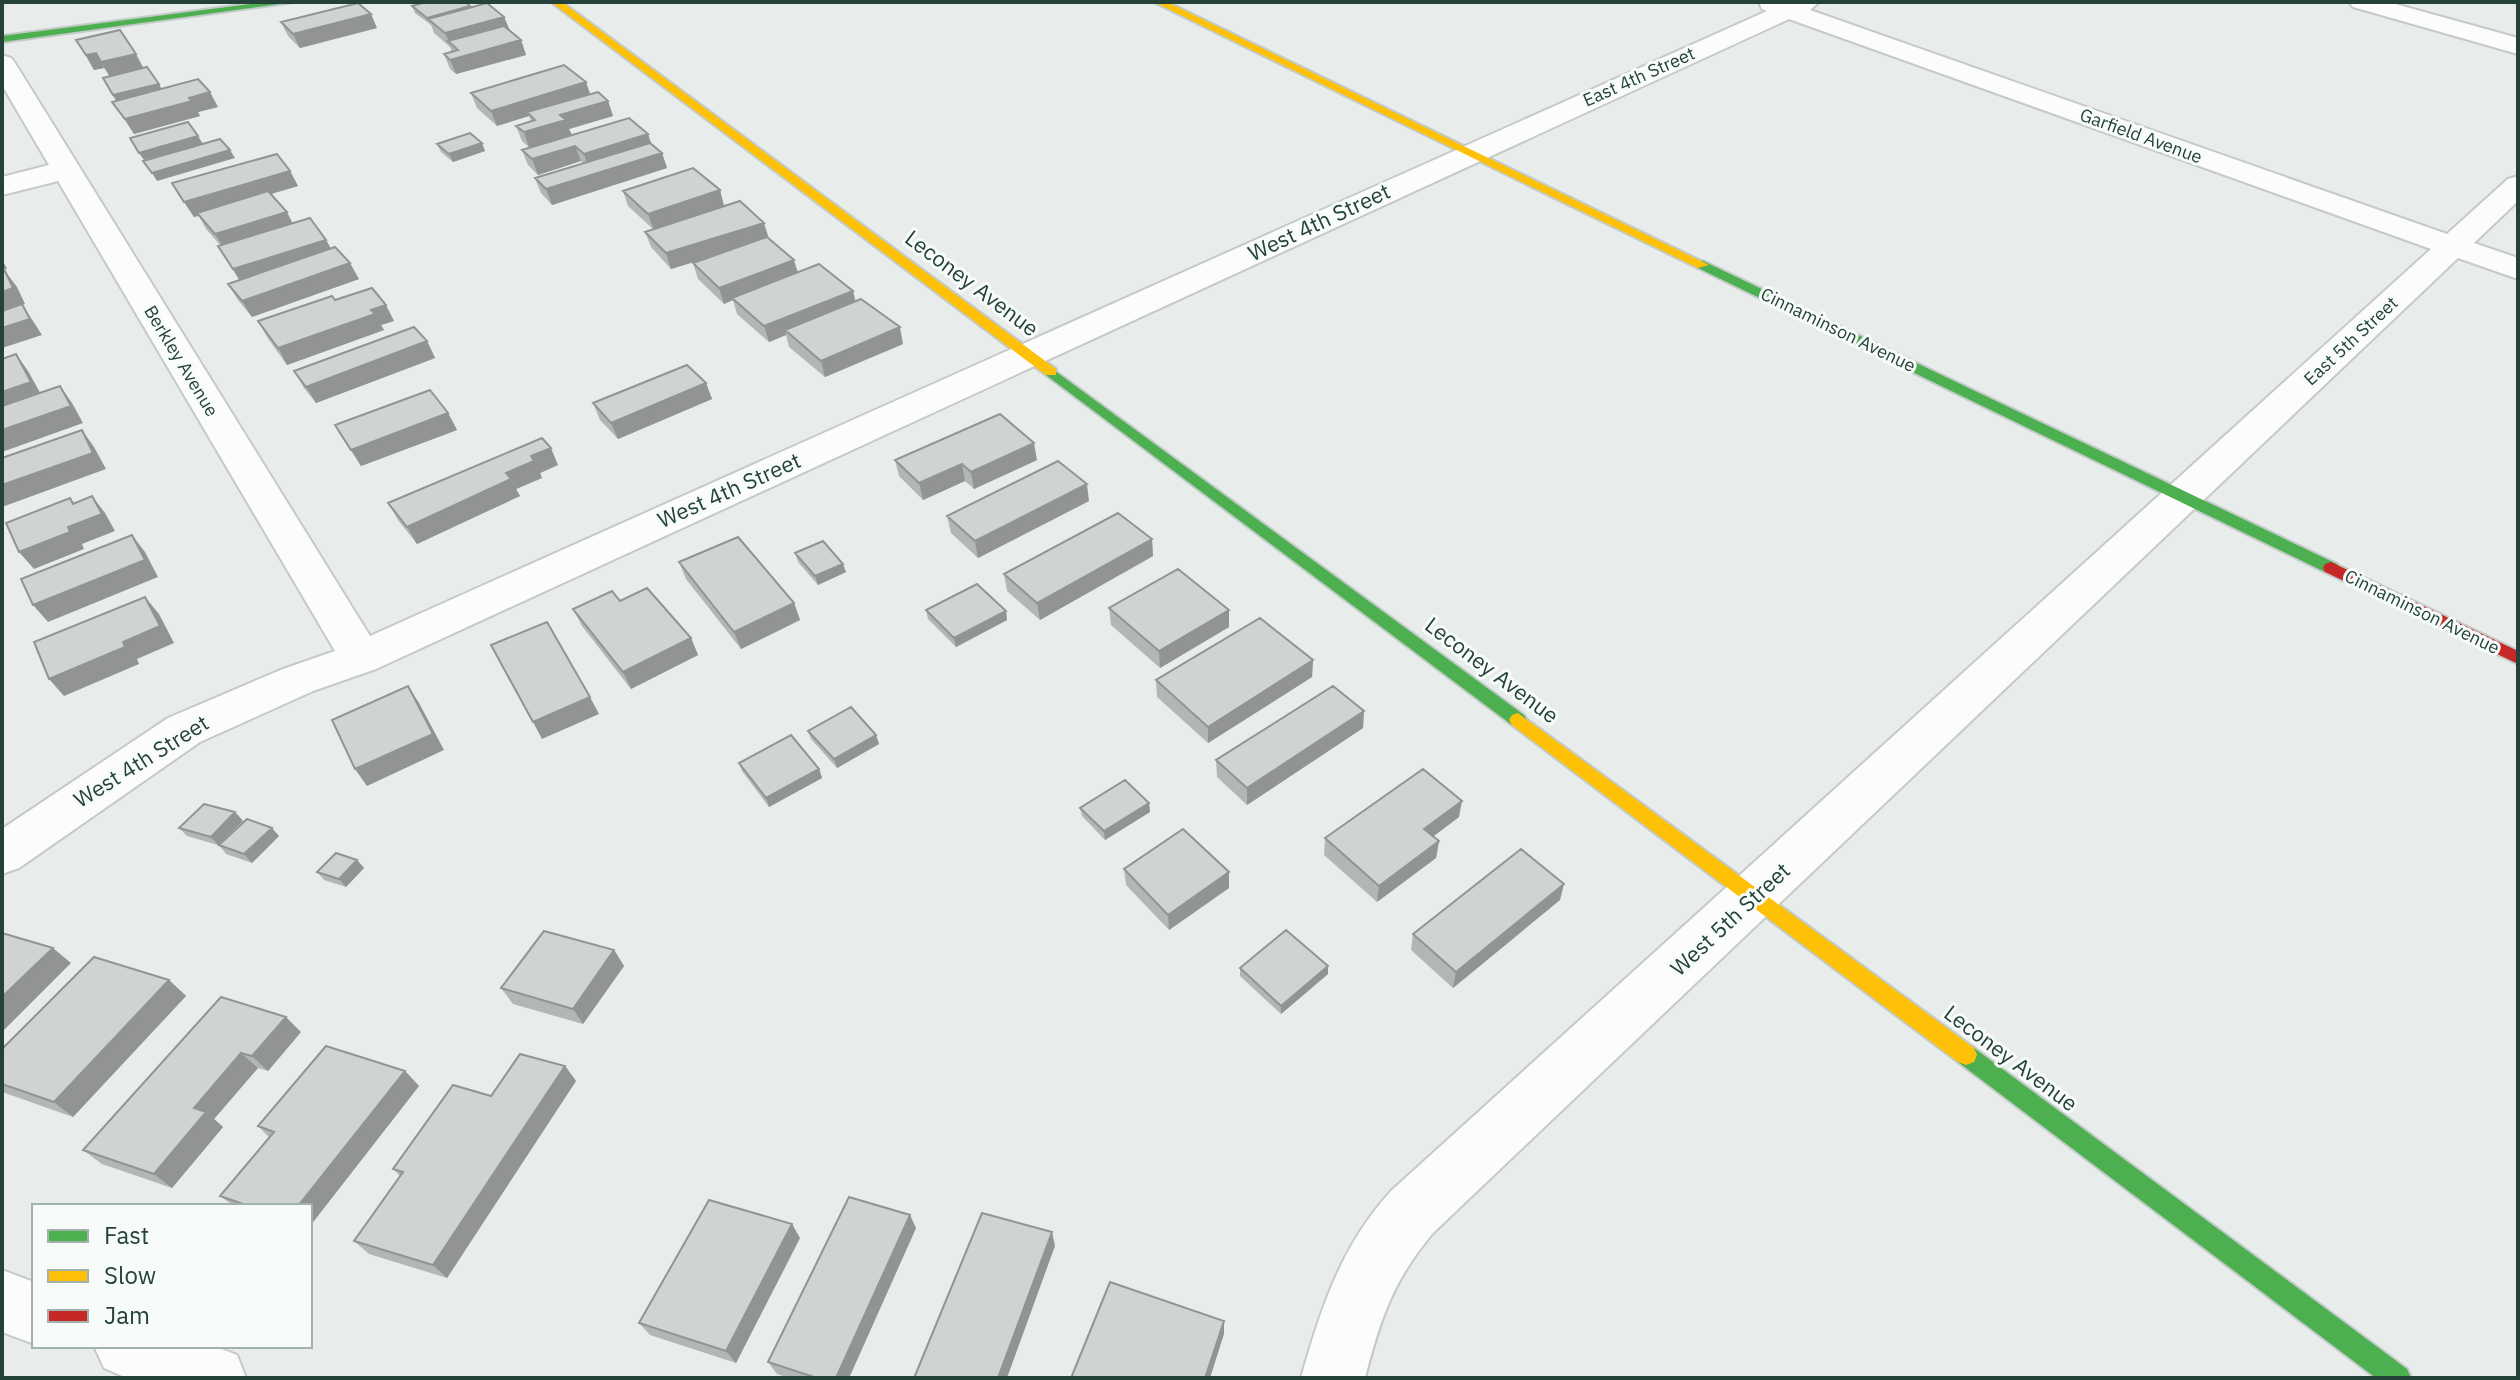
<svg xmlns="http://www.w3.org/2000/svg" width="2520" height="1380" font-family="'IBM Plex Sans',sans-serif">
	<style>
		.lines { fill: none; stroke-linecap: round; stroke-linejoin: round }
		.street-casing { stroke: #c5cac8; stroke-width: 4 }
		.fast-casing { stroke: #c3cbc8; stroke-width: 4 }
		.slow-casing { stroke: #c3cbc8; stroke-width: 4 }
		.jam-casing { stroke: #c3cbc8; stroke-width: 4 }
		.street { fill: #fcfcfc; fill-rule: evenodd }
		.fast { fill: #4caf50; fill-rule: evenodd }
		.slow { fill: #ffc107; fill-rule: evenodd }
		.jam { fill: #c62828; fill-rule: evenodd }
		.wall { fill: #b2b6b5 }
		.shaded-wall { fill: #919493 }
		.building { fill: #cfd4d2; stroke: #919493; stroke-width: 2 }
		.labels { text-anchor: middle; stroke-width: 6; stroke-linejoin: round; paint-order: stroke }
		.far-street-label { font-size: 18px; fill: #24423a; stroke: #f7fbf9 }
		.street-label { font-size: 22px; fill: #24423a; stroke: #f7fbf9 }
	</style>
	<rect width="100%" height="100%" fill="#e8edeb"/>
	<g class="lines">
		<defs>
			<path id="street" d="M1759,2H1819L1810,10L2447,234L2508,179L2518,176V201L2474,243L2518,258V279L2458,258L1433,1233C1393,1280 1380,1320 1365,1378H1301C1321,1308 1341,1246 1391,1191L2431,249L1789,19L376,669L313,691L200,742L19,868L2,874V829L168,718L283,669L335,651L58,181L2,195V177L49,165L2,85V55L11,58L15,63L370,636L1767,11L1762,9Z
				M2349,2H2388L2518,38V54L2353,7Z
				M2,1270L34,1282V1344L2,1332Z
				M94,1346H214L237,1355L246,1378H127L104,1368Z"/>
			<path id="fast" d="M266,2H294L2,42V36Z
				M1703,261L2337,564L2339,568L2337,572H2325L1698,268V262Z
				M1051,368L1524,715L1527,720L1524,725H1512L1046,375L1044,372Z
				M1966,1045L1974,1048L2407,1369L2411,1378H2376L1958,1062L1955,1055L1958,1048Z"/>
			<path id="slow" d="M551,2H562L1056,369V375H1046Z
				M1154,2H1167L1709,265L1698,268Z
				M1518,713L1974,1048L1977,1055L1974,1062L1966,1065L1958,1062L1512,725L1509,720L1512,715Z"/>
			<path id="jam" d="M2331,562L2518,651V664L2325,572L2323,568L2325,564Z"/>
		</defs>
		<use href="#street" class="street-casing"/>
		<use href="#fast" class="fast-casing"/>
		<use href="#slow" class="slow-casing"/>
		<use href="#jam" class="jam-casing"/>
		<use href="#street" class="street"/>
		<use href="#fast" class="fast"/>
		<use href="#slow" class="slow"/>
		<use href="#jam" class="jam"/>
	</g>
	<path class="wall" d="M412,6L471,7L504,17L510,31L521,40L526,55L456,74L450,69L444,54L452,52L450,47L434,33L431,25L415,13Z
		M281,22L377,28L300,48L288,36Z
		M76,40L144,68L162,89L218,107L198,112L200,116L134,134L112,102L116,101L103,78L110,76L104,68L94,70Z
		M586,82L590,94L608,101L613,116L569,129L572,135L648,134L651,144L662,153L667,168L552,205L541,193L535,178L583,163L581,161L538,175L528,165L522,150L529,147L522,141L516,126L531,121L529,116L497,126L477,108L471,93Z
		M482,143L485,151L453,162L441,152L437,144Z
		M290,171L298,186L271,194L293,224L326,240L331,249L359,279L252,317L238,300L228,284L239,280L218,246H221L206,229L199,216L194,217L172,183Z
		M720,190L724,206L768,237L798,272L855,301L903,344L825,377L789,347L786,335L769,342L737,314L733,300L724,304L698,279L693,263L714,256L671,269L651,247L645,232L653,229L628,206L623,191Z
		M335,300L394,321L381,325L384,330L287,365L267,337L258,321Z
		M427,341L435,358L316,403L304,388L294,371Z
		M706,383L712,399L618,439L600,420L593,403Z
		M448,413L457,430L361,466L335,425Z
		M895,460H1037L974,489L965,481L923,500L899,476Z
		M558,465L540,473L542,478L516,489L520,496L417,544L398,520L388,503Z
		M1089,501L978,558L951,533L947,516Z
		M1152,539L1153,556L1040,620L1007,591L1004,574Z
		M795,553L846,572L818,585L798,562Z
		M679,562L794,603L800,620L741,649L686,579Z
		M620,601L691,638L698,655L631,689L582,626L573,609Z
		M1109,608L1229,610V627L1160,668L1111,625Z
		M926,610L1006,611L1007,620L956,647L928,619Z
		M1313,660L1312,677L1208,743L1157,697L1156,680Z
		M1364,711L1363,728L1247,805L1217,777L1216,760Z
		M808,731L876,735L879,744L837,768L811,739Z
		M739,763L819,769L822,778L769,807L742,771Z
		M1149,803L1150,812L1105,840L1082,816L1080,808Z
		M235,812L243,821L218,845L187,836L179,828Z
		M1459,817L1433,836L1439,841L1436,858L1377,902L1324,855L1325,838Z
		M279,836L252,863L226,854L219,845Z
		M357,860L364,868L346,887L324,880L317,872Z
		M1124,869L1229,888L1169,930L1126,885Z
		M1560,900L1453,988L1411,950L1413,934Z
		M614,950L624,966L583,1024L513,1004L501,988Z
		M1240,968L1328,974L1281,1014L1240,976Z
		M169,980L186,996L73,1117L2,1092V1049Z
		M221,997L301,1032L268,1071L258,1068L214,1119L223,1127L172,1188L102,1164L83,1150Z
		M565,1066L576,1081L447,1278L369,1254L354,1241L400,1176L393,1169L491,1096Z
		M405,1071L419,1086L310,1226V1206H234L220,1196L269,1137L258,1126Z
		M916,1228L849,1378H789L777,1374L768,1362Z
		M800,1238L736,1363L650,1335L639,1323Z"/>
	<path class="shaded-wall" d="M371,14L377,28L300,48L293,34Z
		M504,17L510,31L449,42L445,33Z
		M521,40L526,55L456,74L450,60Z
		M96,53L104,68L94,70L86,55Z
		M136,54L144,69L110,77L101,62Z
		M586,82L591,97L527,112L529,116L497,126L491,111Z
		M159,84L163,92L118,103L113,95Z
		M210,92L218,107L198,112L200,116L134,134L125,119Z
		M608,101L613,116L569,129L572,135L529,148L524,132L560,115Z
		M648,134L653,149L589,170L584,154Z
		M198,136L203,144L144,160L139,153Z
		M482,143L485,151L453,162L449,154Z
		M575,146L581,161L538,175L532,159Z
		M230,150L235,158L157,181L152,173Z
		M662,153L667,168L552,205L546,189Z
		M290,171L298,186L194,217L184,202Z
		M720,190L724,206L654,230L648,214Z
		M287,212L295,228L225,250L215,234Z
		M764,223L769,239L671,269L666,253Z
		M326,240L335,256L243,285L233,269Z
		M2,259L7,269L2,270Z
		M794,260L799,276L732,298L733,300L724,304L719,288Z
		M350,263L359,279L252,317L242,301Z
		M5,271L17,287L25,304L22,305L33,321L42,335L2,348V292Z
		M853,291L857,307L785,330L786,335L769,342L764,326Z
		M386,305L394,321L381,325L384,330L287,365L278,348Z
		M900,327L903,344L825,377L821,361Z
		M427,341L435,358L316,403L306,387Z
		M16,354L28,371L43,398L2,413V392Z
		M706,383L712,399L618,439L611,423Z
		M60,386L72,403L83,423L2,452V430Z
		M448,413L457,430L361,466L351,450Z
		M82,430L94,447L106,469L2,507V485Z
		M1034,443L1037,460L974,489L971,472Z
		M551,448L558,465L540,473L542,478L516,489L520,496L417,544L407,527L506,473L531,456Z
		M962,464L965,481L923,500L919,483Z
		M1087,484L1089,501L978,558L975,541Z
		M92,496L105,513L115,531L82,544L84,549L34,569L19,552L73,504L70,498L83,515Z
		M132,535L145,552L158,577L48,622L33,605Z
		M1152,539L1153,556L1040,620L1037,603Z
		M843,564L846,572L818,585L815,576Z
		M145,597L159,614L174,643L137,659L139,664L64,696L49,679L123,642Z
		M794,603L800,620L741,649L734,632Z
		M1229,610V627L1160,668L1159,651Z
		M1006,611L1007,620L956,647L954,638Z
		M691,638L698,655L631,689L623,672Z
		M1313,660L1312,677L1208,743V727Z
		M408,686L419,703L444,750L367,786L355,769Z
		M590,697L599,714L542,739L533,722Z
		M1364,711L1363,728L1247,805V788Z
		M876,735L879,744L837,768L834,759Z
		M819,769L822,778L769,807L766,798Z
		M1462,801L1459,817L1422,845L1424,829Z
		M1149,803L1150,812L1105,840L1104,831Z
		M235,812L243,821L218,845L211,837Z
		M272,828L279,836L252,863L244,854Z
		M1439,841L1436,858L1377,902L1379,886Z
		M357,860L364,868L346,887L339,879Z
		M1229,872V888L1169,930L1168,915Z
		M1564,884L1560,900L1453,988L1456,972Z
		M53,948L71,963L2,1032V997Z
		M614,950L624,966L583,1024L573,1009Z
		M1328,966V974L1281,1014V1006Z
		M169,980L186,996L73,1117L54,1102Z
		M286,1017L301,1032L268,1071L252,1056Z
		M241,1053L258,1068L214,1119L223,1127L172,1188L154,1174L194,1108Z
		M565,1066L576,1081L447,1278L433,1265Z
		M405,1071L419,1086L310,1226V1206H298Z
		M910,1215L916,1228L849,1378H836Z
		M792,1224L800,1238L736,1363L726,1351Z
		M1052,1232L1055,1246L1007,1378H998Z
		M1224,1321V1334L1210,1378H1205Z"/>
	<path class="building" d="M426,2H465L470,6L427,18L412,6Z
		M358,3L371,14L293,34L281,22Z
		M487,3L504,17L445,33L428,19Z
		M504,26L521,40L450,60L444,54L458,50L448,41Z
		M120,30L136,54L101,62L96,53L86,55L76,40Z
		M564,65L586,82L491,111L471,93Z
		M147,67L159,84L113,95L103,78Z
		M198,79L210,92L189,98L192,101L125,119L112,102Z
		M598,92L608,101L560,115L566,120L524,132L516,126L535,120L527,112Z
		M629,118L648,134L584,154L575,146L532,159L522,150Z
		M188,122L198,136L139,153L130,138Z
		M470,133L482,143L449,154L437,144Z
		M220,139L230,150L152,173L143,161Z
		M650,143L662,153L546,189L535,178Z
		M277,154L290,171L184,202L172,183Z
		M693,168L720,190L648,214L623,191Z
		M268,191L287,212L215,234L197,213Z
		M740,201L764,223L666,253L645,232Z
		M310,218L326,240L233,269L218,246Z
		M767,237L794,260L719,288L693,263Z
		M335,247L350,263L242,301L228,284Z
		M819,264L853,291L764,326L732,298Z
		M5,271L13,288L2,292V272Z
		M372,288L386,305L371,310L375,314L278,348L258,321L332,296L335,300Z
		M861,299L900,327L821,361L785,330Z
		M22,304L30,319L2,328V311Z
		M414,327L427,341L306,387L294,371Z
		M16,354L31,382L2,392V359Z
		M687,365L706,383L611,423L593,403Z
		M60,386L71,406L2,430V406Z
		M430,390L448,413L351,450L335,425Z
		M1000,414L1034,443L971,472L962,464L919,483L895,460Z
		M82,430L93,453L2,485V458Z
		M542,438L551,448L531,456L534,461L506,473L511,479L407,527L388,503Z
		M1058,461L1087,484L975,541L947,516Z
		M92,496L102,514L68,527L70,532L19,552L6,523L70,498L73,504Z
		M1118,513L1152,539L1037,603L1004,574Z
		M132,535L145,560L33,605L21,579Z
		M738,537L794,603L734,632L679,562Z
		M823,541L843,564L815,576L795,553Z
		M1178,569L1229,610L1159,651L1109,608Z
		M977,584L1006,611L954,638L926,610Z
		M647,588L691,638L623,672L573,609L612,591L620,601Z
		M145,597L160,626L123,642L125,647L49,679L34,642Z
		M1260,618L1313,660L1208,727L1156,680Z
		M547,622L590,697L533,722L491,645Z
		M408,686L433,734L355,769L332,720Z
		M1333,686L1364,711L1247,788L1216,760Z
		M851,707L876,735L834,759L808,731Z
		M791,735L819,769L766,798L739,763Z
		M1423,769L1462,801L1424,829L1439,841L1379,886L1325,838Z
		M1125,780L1149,803L1104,831L1080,808Z
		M204,804L235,812L211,837L179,828Z
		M247,819L272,828L244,854L219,845Z
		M1183,829L1229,872L1168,915L1124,869Z
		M1521,849L1564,884L1456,972L1413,934Z
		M336,853L357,860L339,879L317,872Z
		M1286,930L1328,966L1281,1006L1240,968Z
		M544,931L614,950L573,1009L501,988Z
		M2,933L53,948L2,997Z
		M94,957L169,980L54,1102L2,1084V1049Z
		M221,997L286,1017L252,1056L241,1053L194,1108L206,1112L154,1174L83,1150Z
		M326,1046L405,1071L298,1206H249L220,1196L274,1132L258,1126Z
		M520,1054L565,1066L433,1265L354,1241L403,1172L393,1169L453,1085L491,1096Z
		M849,1197L910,1215L836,1378H817L768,1362Z
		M709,1200L792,1224L726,1351L639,1323Z
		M982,1213L1052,1232L998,1378H914Z
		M1110,1282L1224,1321L1205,1378H1071Z"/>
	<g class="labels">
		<g class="far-street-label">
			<text transform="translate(1639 77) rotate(-24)" y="6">East 4th Street</text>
			<text transform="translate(2141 136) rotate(20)" y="6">Garfield Avenue</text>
			<text transform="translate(1838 330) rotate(26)" y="6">Cinnaminson Avenue</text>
			<text transform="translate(2351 341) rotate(-43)" y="6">East 5th Street</text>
			<text transform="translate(181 361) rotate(59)" y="6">Berkley Avenue</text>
			<text transform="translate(2422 612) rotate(26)" y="6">Cinnaminson Avenue</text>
		</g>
		<g class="street-label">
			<text transform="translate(1319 222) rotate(-25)" y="8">West 4th Street</text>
			<text transform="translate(972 283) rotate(37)" y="8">Leconey Avenue</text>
			<text transform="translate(729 490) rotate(-24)" y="8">West 4th Street</text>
			<text transform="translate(1492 670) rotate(37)" y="8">Leconey Avenue</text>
			<text transform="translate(141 761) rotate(-32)" y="8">West 4th Street</text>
			<text transform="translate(1730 919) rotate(-43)" y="8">West 5th Street</text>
			<text transform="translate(2011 1058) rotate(37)" y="8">Leconey Avenue</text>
		</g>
	</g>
	<rect width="2520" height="1380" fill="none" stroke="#24423a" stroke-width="8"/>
	<rect x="32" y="1204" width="280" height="144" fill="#f7fbf9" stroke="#a3b1ad" stroke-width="2"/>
	<rect x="48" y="1230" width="40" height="12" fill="#4caf50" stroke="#a3b1ad" stroke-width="2"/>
	<text x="104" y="1244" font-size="24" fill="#24423a">Fast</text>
	<rect x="48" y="1270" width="40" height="12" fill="#ffc107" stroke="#a3b1ad" stroke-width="2"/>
	<text x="104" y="1284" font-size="24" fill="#24423a">Slow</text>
	<rect x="48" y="1310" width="40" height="12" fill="#c62828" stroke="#a3b1ad" stroke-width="2"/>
	<text x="104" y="1324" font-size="24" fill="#24423a">Jam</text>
</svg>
